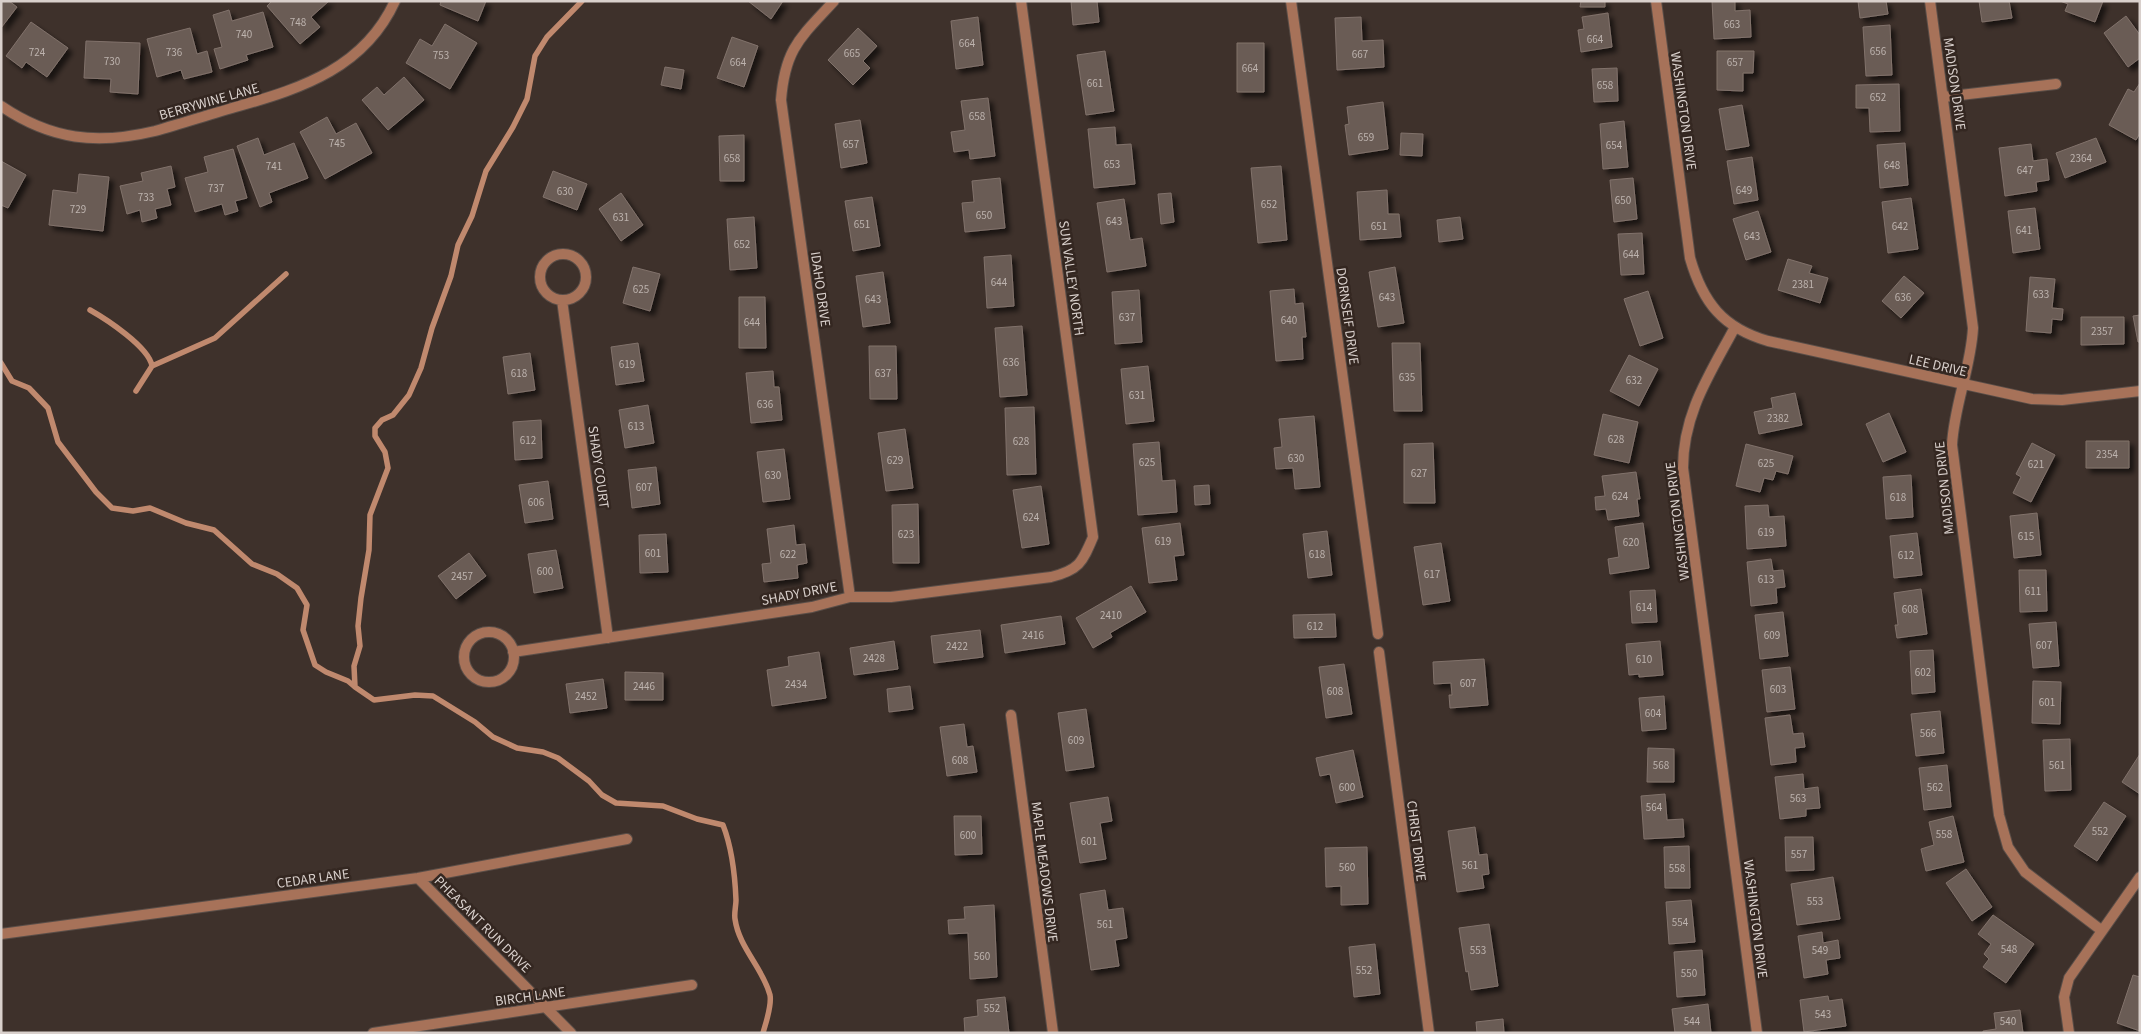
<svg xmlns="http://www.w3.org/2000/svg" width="2141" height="1034" font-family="'Source Sans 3',sans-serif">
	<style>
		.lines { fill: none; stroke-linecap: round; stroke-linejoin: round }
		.stream { stroke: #c0896e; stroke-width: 5.5 }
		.building { fill: #6a5c55; stroke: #81726b; filter: url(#shadow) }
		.minor-casing { stroke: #5a4e48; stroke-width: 12 }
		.minor { stroke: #a77259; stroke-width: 10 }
		.labels { text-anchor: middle; stroke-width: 5; stroke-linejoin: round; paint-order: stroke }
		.number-label { font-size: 11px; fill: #bdb3ae }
		.street-label { font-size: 14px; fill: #d9d0cc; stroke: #342721 }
	</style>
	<defs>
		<filter id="shadow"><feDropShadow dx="4.5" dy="4.5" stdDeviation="2.5" flood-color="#0009"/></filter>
	</defs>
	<rect width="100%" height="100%" fill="#3e312b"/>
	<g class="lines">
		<path class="stream" d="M582,1L547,37L535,56L527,99L513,127L486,171L472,216L458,245L451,276L432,328L421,368L409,395L393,415L382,420L375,428V436L385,452L388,468L370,515L369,550L361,598L358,626L360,646L354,666L355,687L374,700L415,695L433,696L475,722L493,737L517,748L543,752L558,758L589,781L602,795L616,803L663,806L697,819L723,825C732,848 735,875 736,900C736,906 734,913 735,919C739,948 763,968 770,995C772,1006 766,1022 763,1033
			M90,310C106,319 149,347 152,366
			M1,363L12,381L29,388L48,408L58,442L96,492L112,508L133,511L150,508L186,523L214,530L252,564L277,574L297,588L307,605L303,630L315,665L326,672L348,681L355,687
			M136,391L152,366L215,338L286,274"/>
	</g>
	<path class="building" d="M1,1H9L17,7L1,28Z
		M272,1H329L311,17L320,27L300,44L267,6Z
		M441,1H486L478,21L440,5Z
		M748,1H783L771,19Z
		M1071,1H1097L1099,22L1073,25Z
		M1581,1H1605V7H1580Z
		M1712,1H1735V11L1750,10L1751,37L1714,39Z
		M1858,1H1886L1888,14L1860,18Z
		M1979,1H2009L2012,18L1982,22Z
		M2060,1H2103L2095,22L2065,11L2068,4Z
		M229,10L232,21L263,12L273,47L246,55L248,60L220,69L214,49L222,47L213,15Z
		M1608,13L1612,47L1581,52L1578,30L1584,29L1582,17Z
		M2126,16L2140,35V58L2128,67L2104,33Z
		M978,17L983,65L956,69L951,21Z
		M1361,17L1362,41L1383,40L1384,67L1337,70L1335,18Z
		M31,22L68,48L47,77L26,62L22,68L6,56Z
		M445,24L477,43L450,89L406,63L420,39L432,46Z
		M1890,25L1892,75L1866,76L1863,27Z
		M190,28L197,54L207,51L212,72L184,79L181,70L157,77L147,39Z
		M858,28L877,46L863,61L870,68L853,85L828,60Z
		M732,37L758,46L744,87L717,78Z
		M86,41L140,43L138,94L110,92L111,79L84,78Z
		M1237,43H1264V92H1237Z
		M1105,51L1114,111L1086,115L1077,55Z
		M1717,51H1754L1753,73H1743V91L1717,90Z
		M665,67L684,70L681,89L661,85Z
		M1617,68L1618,101L1594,102L1592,69Z
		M404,77L424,100L388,130L362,100L377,87L384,95Z
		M2140,83V133L2136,140L2109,125L2128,89L2134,92Z
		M1899,84L1900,131L1870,132L1869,108H1856V85Z
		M988,98L995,156L970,159L969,150L954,152L951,132L965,130L961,101Z
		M1383,102L1388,149L1349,155L1345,125L1349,124L1347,107Z
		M1742,105L1749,146L1726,150L1719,109Z
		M327,117L336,134L356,123L372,153L325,179L300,132Z
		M860,120L867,163L841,168L835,124Z
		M1624,121L1628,167L1603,169L1600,124Z
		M1115,127L1116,145L1131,144L1135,184L1094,188L1088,129Z
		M1401,133L1423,134L1422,156L1400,155Z
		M744,135V181H720L719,136Z
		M258,138L264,155L294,143L308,178L269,193L272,202L260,207L237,146Z
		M2096,138L2106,162L2065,178L2056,153Z
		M1905,143L1908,185L1880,188L1877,145Z
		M2031,144L2033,161L2047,159L2049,180L2036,182L2037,191L2005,196L1999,148Z
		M233,149L247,198L235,201L238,211L225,215L222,204L195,212L185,178L208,172L204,157Z
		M1752,157L1758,200L1734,204L1727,161Z
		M1,161L26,175L8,208L1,205Z
		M171,166L175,187L167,189L171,205L155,209L157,218L142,222L140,210L127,214L120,186L143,181L141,173Z
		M1281,166L1287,240L1258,243L1251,168Z
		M553,171L587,184L577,210L543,197Z
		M79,174L109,177L103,231L49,225L53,190L77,193Z
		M1000,178L1005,228L965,232L962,203L974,202L972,181Z
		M1633,178L1637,219L1614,222L1610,180Z
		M1387,190L1388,214H1399L1401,237L1360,240L1357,192Z
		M621,193L643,225L621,241L599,209Z
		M1171,193L1174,222L1161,224L1158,194Z
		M872,197L880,246L853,251L845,201Z
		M1911,198L1918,249L1888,253L1882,202Z
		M1124,199L1130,240L1142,238L1146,266L1107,272L1097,203Z
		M2035,208L2040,249L2013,253L2008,211Z
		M1758,211L1771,252L1746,260L1733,219Z
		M754,217L757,268L730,270L727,219Z
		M1460,217L1463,239L1439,242L1437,220Z
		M1642,233L1644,274L1621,275L1618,234Z
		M1011,255L1014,306L987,308L984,257Z
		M1788,259L1812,266L1809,273L1828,278L1820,303L1778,290Z
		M633,267L660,274L650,311L623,303Z
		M1395,267L1404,323L1378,327L1369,272Z
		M883,272L890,323L863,327L856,276Z
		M1904,276L1924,293L1901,318L1882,301Z
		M2030,277L2055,279L2052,308L2063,309L2062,320L2052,319L2051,333L2026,331Z
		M1294,289L1295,304L1303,303L1306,337H1302L1303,359L1276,361L1270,291Z
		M1139,290L1142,342L1115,344L1112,292Z
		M1648,291L1663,338L1640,346L1624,299Z
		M739,297H765L766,348H739Z
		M2140,315V342H2138L2133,316Z
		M2081,317H2124V344L2081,345Z
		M1022,326L1027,395L1000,397L995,328Z
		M638,343L644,381L616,385L611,347Z
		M1392,343H1420L1422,411H1394Z
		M869,346H896L897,399H870Z
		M530,353L535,390L508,394L503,357Z
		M1629,355L1658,369L1639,406L1610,391Z
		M1148,366L1154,421L1126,424L1121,369Z
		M773,371L774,387H779L782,420L751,423L746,373Z
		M1795,393L1802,425L1759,434L1754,412L1773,408L1771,398Z
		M648,405L654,443L625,448L619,410Z
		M1034,407L1036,474L1007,475L1005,408Z
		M1889,413L1906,452L1883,462L1866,424Z
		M1603,414L1638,422L1629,463L1594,455Z
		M1314,416L1320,487L1295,489L1293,468L1276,469L1274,448L1282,447L1279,419Z
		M541,420L542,458L515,460L513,422Z
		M905,429L913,488L886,491L878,433Z
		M2086,441H2129V468H2086Z
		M1159,442L1162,481L1175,480L1177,512L1138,515L1133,444Z
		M1433,443L1435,503H1404V444Z
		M2032,443L2055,455L2031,502L2013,493L2021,477L2016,474Z
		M1746,444L1793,456L1788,474L1776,471L1773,480L1764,478L1760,492L1736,486Z
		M784,449L790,499L763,502L757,452Z
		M656,467L660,504L632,508L628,470Z
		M1636,472L1640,499H1637L1639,516L1608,520L1606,509L1596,510L1595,497L1605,496L1602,476Z
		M1911,475L1913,517L1886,519L1883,477Z
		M548,481L553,519L525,523L519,485Z
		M1209,485L1210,504L1195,505L1194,486Z
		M1041,486L1049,544L1022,548L1013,490Z
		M918,504L919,563H893L892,505Z
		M1768,505L1769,517L1784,516L1786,546L1747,549L1745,506Z
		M2037,513L2041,555L2014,558L2010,516Z
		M1180,523L1184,555L1174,556L1177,580L1149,583L1142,528Z
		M1643,523L1649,568L1610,574L1608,559L1619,557L1615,527Z
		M794,525L796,545L805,544L807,563L797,565L798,578L764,582L762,564L771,563L767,529Z
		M1327,531L1332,575L1308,578L1303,534Z
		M1917,533L1922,575L1894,578L1890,536Z
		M666,534L668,572L640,573L639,535Z
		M1441,543L1450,601L1423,605L1414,547Z
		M556,550L563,588L534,593L528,554Z
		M469,553L486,576L456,599L438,576Z
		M1771,559L1773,571L1783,570L1785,587L1776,588L1777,603L1751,606L1747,562Z
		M2019,570H2046L2047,611L2020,612Z
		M1131,586L1146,612L1110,633L1112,637L1093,648L1076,618Z
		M1921,589L1927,634L1897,638L1895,625H1898L1894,593Z
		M1655,590L1657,622L1632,623L1630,591Z
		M1783,612L1788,656L1760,659L1755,615Z
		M1335,614L1336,637L1294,638L1293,615Z
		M1061,616L1065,644L1005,653L1001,625Z
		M2056,622L2059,666L2033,668L2029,624Z
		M980,630L983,657L934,663L931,636Z
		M894,641L898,669L854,675L850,648Z
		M1660,641L1663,675L1639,677V674L1629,675L1626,644Z
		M1933,650L1935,692L1912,694L1910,651Z
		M819,652L826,698L772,706L767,670L789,666L788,657Z
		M1484,659L1488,705L1450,708L1449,695H1452L1451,683L1434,684L1433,662Z
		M1344,664L1352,714L1326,718L1319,667Z
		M1790,667L1795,709L1767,712L1762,670Z
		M625,672L663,673V700H625Z
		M603,679L607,708L570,713L566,684Z
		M2033,681L2061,682L2060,724L2032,723Z
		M910,686L913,709L889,712L887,689Z
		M1664,696L1666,729L1642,731L1639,698Z
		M1086,709L1094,767L1066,771L1058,713Z
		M1940,711L1944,753L1916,756L1911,714Z
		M1790,715L1793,734L1803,733L1805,747L1795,748L1796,762L1771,765L1765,718Z
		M964,724L967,747L973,746L977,772L947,776L940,727Z
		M2070,739L2071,790L2045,791L2043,740Z
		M1648,748L1674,749V782H1647Z
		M1353,750L1363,797L1336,803L1330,774L1320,776L1316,758Z
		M2140,754V794L2122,782Z
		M1947,765L1951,807L1924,810L1919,768Z
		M1803,774L1804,789L1818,787L1820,808L1806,809V816L1780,819L1775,777Z
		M1665,794L1667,820L1683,819L1684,837L1644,839L1641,796Z
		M1108,797L1112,821L1100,823L1106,859L1080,863L1070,803Z
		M2104,802L2126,816L2097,861L2074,846Z
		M954,816H981L982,854L955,855Z
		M1953,816L1964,862L1926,871L1921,849L1934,845L1929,822Z
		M1475,827L1479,855L1487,854L1489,874L1482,875L1484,888L1457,892L1448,831Z
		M1785,837H1813L1814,870L1786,871Z
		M1689,846L1690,888H1665L1664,847Z
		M1367,847L1368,904L1341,905V886L1326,887L1325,848Z
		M1966,869L1992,907L1972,921L1946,883Z
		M1833,877L1840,919L1797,925L1791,884Z
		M1105,890L1108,910L1123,908L1127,938L1115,940L1119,966L1091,970L1080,894Z
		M1691,900L1695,942L1669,944L1666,902Z
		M994,905L997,977L970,979L968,933L949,934L948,920L965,919L964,907Z
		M1993,915L2034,944L2006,983L1983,967L1989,959L1984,954L1991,944L1978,934Z
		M1489,924L1498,986L1471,990L1468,971L1466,972L1459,928Z
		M1822,932L1823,943L1838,940L1840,958L1826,960L1828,974L1804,978L1798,936Z
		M1375,944L1380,994L1354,997L1349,947Z
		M1702,950L1705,995L1677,997L1674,952Z
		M2133,975L2140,977V1031L2117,1023Z
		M1828,996L1829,1001L1842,999L1846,1026L1804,1032L1800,1000Z
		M1005,997L1009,1033H965L964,1018L978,1016L977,1000Z
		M1708,1004L1711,1033H1675L1672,1009Z
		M2020,1010L2023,1033H1983V1031L1996,1029L1994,1013Z
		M1503,1019L1504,1033H1477L1476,1022Z"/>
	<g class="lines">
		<defs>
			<path id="minor" d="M834,1C801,37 785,48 781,100L850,597
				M1291,1L1378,634
				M1656,1L1690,258C1703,303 1723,328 1768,341L2032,399L2062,400L2140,391
				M1930,1L1973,328C1971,368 1954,405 1952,445L1999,815L2008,847L2025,872L2101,930
				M1943,97L2056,84
				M1,106C51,140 97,145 155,131C183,123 211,114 239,106C303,88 365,67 395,1
				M540 277a23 23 0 1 1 46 0a23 23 0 1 1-46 0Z
				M562,300L608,638
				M1735,327C1710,374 1683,413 1683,468L1757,1033
				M464 657a25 25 0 1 1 50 0a25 25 0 1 1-50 0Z
				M513,652L812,607L850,597H891L1051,577C1079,570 1082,563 1093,537L1021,1
				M1379,652L1429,1033
				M1011,715L1053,1033
				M418,878L571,1033
				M1,934L418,878L627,839
				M373,1033L692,985
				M2069,1033L2064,997L2069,978L2140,877"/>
		</defs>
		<use href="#minor" class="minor-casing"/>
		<use href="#minor" class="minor"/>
	</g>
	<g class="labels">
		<g class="number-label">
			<text x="298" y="26">748</text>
			<text x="1732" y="28">663</text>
			<text x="244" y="38">740</text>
			<text x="1595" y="43">664</text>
			<text x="967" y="47">664</text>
			<text x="1878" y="55">656</text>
			<text x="37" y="56">724</text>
			<text x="174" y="56">736</text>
			<text x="852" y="57">665</text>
			<text x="1360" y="58">667</text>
			<text x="441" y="59">753</text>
			<text x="112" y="65">730</text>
			<text x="738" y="66">664</text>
			<text x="1735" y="66">657</text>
			<text x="1250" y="72">664</text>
			<text x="1095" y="87">661</text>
			<text x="1605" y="89">658</text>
			<text x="1878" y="101">652</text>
			<text x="977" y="120">658</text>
			<text x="1366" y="141">659</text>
			<text x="337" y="147">745</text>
			<text x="851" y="148">657</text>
			<text x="1614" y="149">654</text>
			<text x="732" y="162">658</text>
			<text x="2081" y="162">2364</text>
			<text x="1112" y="168">653</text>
			<text x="1892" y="169">648</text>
			<text x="274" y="170">741</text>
			<text x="2025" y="174">647</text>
			<text x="216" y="192">737</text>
			<text x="1744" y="194">649</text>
			<text x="565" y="195">630</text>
			<text x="146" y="201">733</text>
			<text x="1623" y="204">650</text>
			<text x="1269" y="208">652</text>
			<text x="78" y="213">729</text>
			<text x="984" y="219">650</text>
			<text x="621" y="221">631</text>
			<text x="1114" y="225">643</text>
			<text x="862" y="228">651</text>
			<text x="1379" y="230">651</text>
			<text x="1900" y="230">642</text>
			<text x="2024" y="234">641</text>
			<text x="1752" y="240">643</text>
			<text x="742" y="248">652</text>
			<text x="1631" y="258">644</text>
			<text x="999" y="286">644</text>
			<text x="1803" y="288">2381</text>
			<text x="641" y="293">625</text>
			<text x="2041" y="298">633</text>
			<text x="1387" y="301">643</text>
			<text x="1903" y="301">636</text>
			<text x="873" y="303">643</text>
			<text x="1127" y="321">637</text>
			<text x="1289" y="324">640</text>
			<text x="752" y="326">644</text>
			<text x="2102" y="335">2357</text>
			<text x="1011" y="366">636</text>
			<text x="627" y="368">619</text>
			<text x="519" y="377">618</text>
			<text x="883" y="377">637</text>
			<text x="1407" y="381">635</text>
			<text x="1634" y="384">632</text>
			<text x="1137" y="399">631</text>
			<text x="765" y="408">636</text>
			<text x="1778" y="422">2382</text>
			<text x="636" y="430">613</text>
			<text x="1616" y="443">628</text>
			<text x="528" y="444">612</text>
			<text x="1021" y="445">628</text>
			<text x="2107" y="458">2354</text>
			<text x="1296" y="462">630</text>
			<text x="895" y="464">629</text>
			<text x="1147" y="466">625</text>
			<text x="1766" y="467">625</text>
			<text x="2036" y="468">621</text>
			<text x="1419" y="477">627</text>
			<text x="773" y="479">630</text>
			<text x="644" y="491">607</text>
			<text x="1620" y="500">624</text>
			<text x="1898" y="501">618</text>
			<text x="536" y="506">606</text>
			<text x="1031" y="521">624</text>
			<text x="1766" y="536">619</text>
			<text x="906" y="538">623</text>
			<text x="2026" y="540">615</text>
			<text x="1163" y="545">619</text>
			<text x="1631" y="546">620</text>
			<text x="653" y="557">601</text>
			<text x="788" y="558">622</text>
			<text x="1317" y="558">618</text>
			<text x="1906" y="559">612</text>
			<text x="545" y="575">600</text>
			<text x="1432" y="578">617</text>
			<text x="462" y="580">2457</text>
			<text x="1766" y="583">613</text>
			<text x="2033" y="595">611</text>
			<text x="1644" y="611">614</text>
			<text x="1910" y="613">608</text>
			<text x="1111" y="619">2410</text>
			<text x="1315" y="630">612</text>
			<text x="1033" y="639">2416</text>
			<text x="1772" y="639">609</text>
			<text x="2044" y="649">607</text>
			<text x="957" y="650">2422</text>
			<text x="874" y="662">2428</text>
			<text x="1644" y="663">610</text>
			<text x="1923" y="676">602</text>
			<text x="1468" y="687">607</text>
			<text x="796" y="688">2434</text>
			<text x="644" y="690">2446</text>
			<text x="1778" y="693">603</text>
			<text x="1335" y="695">608</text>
			<text x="586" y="700">2452</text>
			<text x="2047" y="706">601</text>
			<text x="1653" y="717">604</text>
			<text x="1928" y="737">566</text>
			<text x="1076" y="744">609</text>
			<text x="960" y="764">608</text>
			<text x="1661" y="769">568</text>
			<text x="2057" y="769">561</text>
			<text x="1347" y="791">600</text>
			<text x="1935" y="791">562</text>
			<text x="1798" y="802">563</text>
			<text x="1654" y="811">564</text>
			<text x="2100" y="835">552</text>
			<text x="1944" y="838">558</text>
			<text x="968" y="839">600</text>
			<text x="1089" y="845">601</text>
			<text x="1799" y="858">557</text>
			<text x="1470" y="869">561</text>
			<text x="1347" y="871">560</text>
			<text x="1677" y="872">558</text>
			<text x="1815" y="905">553</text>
			<text x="1680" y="926">554</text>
			<text x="1105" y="928">561</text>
			<text x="2009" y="953">548</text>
			<text x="1478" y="954">553</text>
			<text x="1820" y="954">549</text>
			<text x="982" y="960">560</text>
			<text x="1364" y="974">552</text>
			<text x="1689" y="977">550</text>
			<text x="992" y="1012">552</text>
			<text x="1823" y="1018">543</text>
			<text x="1692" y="1025">544</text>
			<text x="2008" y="1025">540</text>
		</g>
		<g class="street-label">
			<text transform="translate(1955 84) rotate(82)" y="5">MADISON DRIVE</text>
			<text transform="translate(209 101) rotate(-16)" y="5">BERRYWINE LANE</text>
			<text transform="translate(1684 111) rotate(82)" y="5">WASHINGTON DRIVE</text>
			<text transform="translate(1072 278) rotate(82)" y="5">SUN VALLEY NORTH</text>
			<text transform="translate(821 289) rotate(82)" y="5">IDAHO DRIVE</text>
			<text transform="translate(1348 316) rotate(82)" y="5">DORNSEIF DRIVE</text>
			<text transform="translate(1938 365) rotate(13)" y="5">LEE DRIVE</text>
			<text transform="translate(599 467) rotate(82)" y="5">SHADY COURT</text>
			<text transform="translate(1944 488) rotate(-96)" y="5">MADISON DRIVE</text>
			<text transform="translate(1677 521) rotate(-97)" y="5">WASHINGTON DRIVE</text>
			<text transform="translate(799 593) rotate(-11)" y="5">SHADY DRIVE</text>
			<text transform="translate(1417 841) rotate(83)" y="5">CHRIST DRIVE</text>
			<text transform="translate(1045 872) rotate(83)" y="5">MAPLE MEADOWS DRIVE</text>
			<text transform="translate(313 878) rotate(-8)" y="5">CEDAR LANE</text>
			<text transform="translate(1756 919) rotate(83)" y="5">WASHINGTON DRIVE</text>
			<text transform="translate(483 924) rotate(45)" y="5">PHEASANT RUN DRIVE</text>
			<text transform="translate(530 996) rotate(-8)" y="5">BIRCH LANE</text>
		</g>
	</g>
	<rect width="2141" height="1034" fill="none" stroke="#d9d0cc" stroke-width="5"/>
</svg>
